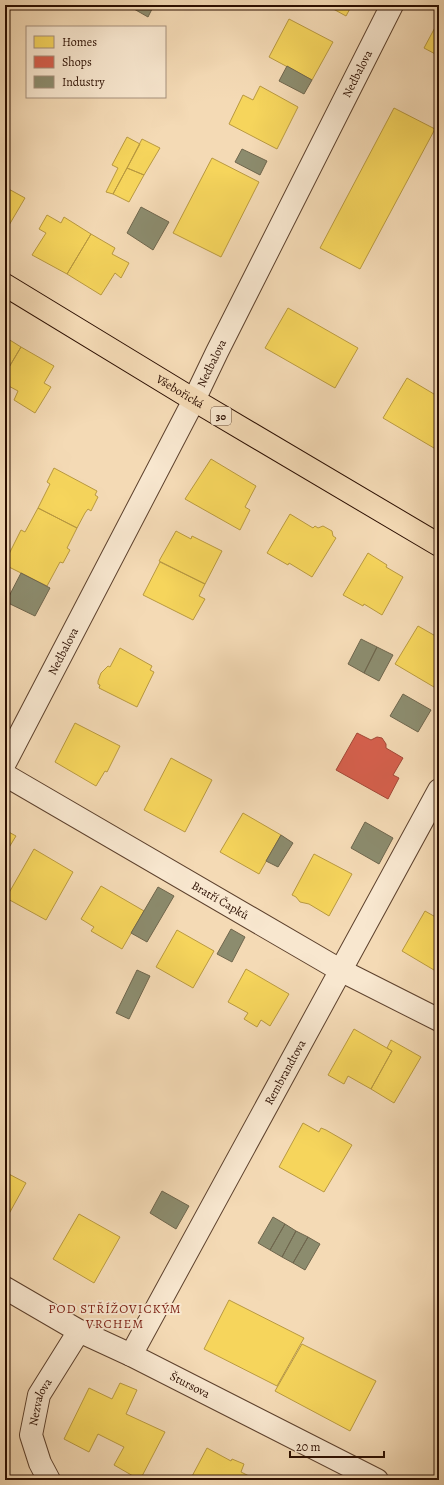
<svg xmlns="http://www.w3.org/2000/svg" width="444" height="1485" font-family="Alegreya,serif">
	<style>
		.homes { fill: #f6d55c; stroke: #b99940 }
		.shops { fill: #d6604d; stroke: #a34736 }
		.industry { fill: #8c8c6e; stroke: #6f664d }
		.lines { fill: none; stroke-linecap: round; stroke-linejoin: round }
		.minor-casing { stroke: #5d412d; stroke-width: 24 }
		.primary-casing { stroke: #2b0e00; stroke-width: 24 }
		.minor { stroke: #f8e7cf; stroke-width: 22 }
		.primary { stroke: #f4dab5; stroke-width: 22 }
		.labels { text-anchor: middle; stroke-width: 4; stroke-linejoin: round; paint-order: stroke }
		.shield { fill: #f8e7cf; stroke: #684f3e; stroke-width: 1 }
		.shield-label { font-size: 11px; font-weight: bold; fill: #2b0e00 }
		.street-label { font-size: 12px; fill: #2b0e00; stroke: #f8e7cf }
		.neighbourhood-label { font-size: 13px; letter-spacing: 1px; fill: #7a1f14; stroke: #f8e7cf }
	</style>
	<rect width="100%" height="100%" fill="#f4dab5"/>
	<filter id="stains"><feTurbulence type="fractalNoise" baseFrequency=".005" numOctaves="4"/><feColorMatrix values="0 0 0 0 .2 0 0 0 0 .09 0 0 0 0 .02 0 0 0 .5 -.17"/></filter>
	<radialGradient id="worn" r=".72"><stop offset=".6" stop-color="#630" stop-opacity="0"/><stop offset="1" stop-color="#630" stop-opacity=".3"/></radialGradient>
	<path class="homes" d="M326,5H352L346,16Z
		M289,19L333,42L312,80L269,57Z
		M439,20V56L424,48Z
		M260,86L298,107L277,149L229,124L243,95L253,100Z
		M394,108L435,129L360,269L320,248Z
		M127,137L140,144L113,194L106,192L118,168L112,165Z
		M142,139L160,148L144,175L127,168Z
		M212,158L259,182L221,257L173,233Z
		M127,168L144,175L129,202L113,194Z
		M5,187L25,198L5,232Z
		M47,215L61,223L64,217L91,234L67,274L32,255L46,233L39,229Z
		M91,234L115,248L112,254L129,263L121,278L115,273L101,295L67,274Z
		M288,308L358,348L335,388L265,348Z
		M5,337L21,347L5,374Z
		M21,347L54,366L44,383L51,387L35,413L14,400L18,391L5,384V374Z
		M407,378L439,397V451L383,418Z
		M211,459L256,486L245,507L250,510L240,530L185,499Z
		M54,468L97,491L95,495L98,497L91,511L88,509L85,513L77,528L38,508L50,484L47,482Z
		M38,508L77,528L67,548L70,550L63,563L60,562L47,586L5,565V562L21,530L25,532Z
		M290,514L313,528L315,526L318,528L323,526L332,531L333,536L336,538L312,577L289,563L288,565L267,553Z
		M176,531L191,539L192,536L222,551L205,584L159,561Z
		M368,553L387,565L386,567L403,577L382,615L364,604L363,606L343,595Z
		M160,562L205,584L199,596L205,599L193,620L143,595Z
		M418,626L439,638V690L395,664Z
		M120,648L152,666L150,670L154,672L137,707L99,688L100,685L98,684V681L101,673L108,666L110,667Z
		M75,723L120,746L107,772L105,771L96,786L55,762Z
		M171,758L212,780L185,832L144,810Z
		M243,813L281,835L259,874L220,852Z
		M5,830L16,836L5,854Z
		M34,849L73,872L46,920L6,898Z
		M314,854L352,874L329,916L309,904L300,902L296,897L292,895Z
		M101,886L144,911L122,949L91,931L94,927L81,919Z
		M425,911L439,919V973L402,951Z
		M177,930L214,951L193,988L156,967Z
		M246,969L289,994L270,1026L261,1020L257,1027L244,1019L248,1013L228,1002Z
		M354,1029L392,1051L371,1089L348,1076L344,1084L328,1075Z
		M391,1040L421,1057L394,1103L371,1089L392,1051L387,1048Z
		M303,1123L319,1132L321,1128L326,1130L352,1145L324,1192L279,1167Z
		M5,1172L26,1183L5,1221Z
		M79,1214L120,1237L94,1283L53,1259Z
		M229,1300L304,1338L277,1386L204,1349Z
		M302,1344L376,1381L350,1431L275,1391Z
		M120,1383L137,1390L126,1414L165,1432L140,1480L114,1465L124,1447L98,1434L89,1452L64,1439L89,1388L112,1399Z
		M207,1448L231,1461L232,1459L244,1464L241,1472L257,1480H190Z"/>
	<path class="shops" d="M357,733L371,740L377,737L382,738L386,744V748L403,758L393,775L399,778L388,799L336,770Z"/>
	<path class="industry" d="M127,5H154L148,17Z
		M287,66L312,80L304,94L279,81Z
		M242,149L267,161L260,175L235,162Z
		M141,207L169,222L153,250L127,233Z
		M21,573L50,588L35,616L6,602Z
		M361,639L377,647L364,673L348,664Z
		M377,647L393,655L379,681L364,673Z
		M403,694L431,710L418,732L390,716Z
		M365,822L393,838L379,864L351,848Z
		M281,835L293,843L278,867L266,861Z
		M158,887L174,896L147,942L131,933Z
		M231,929L245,937L232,962L217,954Z
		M137,970L150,976L129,1019L116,1013Z
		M162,1191L189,1206L176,1229L150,1213Z
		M273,1217L285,1224L270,1250L258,1243Z
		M285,1224L296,1231L282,1257L270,1250Z
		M296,1231L308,1237L293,1263L282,1257Z
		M308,1237L320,1244L305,1270L293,1263Z"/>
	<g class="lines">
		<defs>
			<g id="minor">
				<path id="s1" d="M5,763L194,400L217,352L392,5"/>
				<path id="s2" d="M5,775L340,970L439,1020"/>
				<path id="s3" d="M5,1288L79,1331L131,1355L377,1480"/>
				<path id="s4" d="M131,1355L439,790"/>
				<path id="s5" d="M49,1480L40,1463L31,1435L39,1395L79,1331"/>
			</g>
			<g id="primary">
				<path id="s6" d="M5,285L194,400L439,545"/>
			</g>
		</defs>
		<use href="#minor" class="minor-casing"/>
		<use href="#primary" class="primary-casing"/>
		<use href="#minor" class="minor"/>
		<use href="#primary" class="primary"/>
	</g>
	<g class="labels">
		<rect class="shield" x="211" y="407" width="20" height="18" rx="3"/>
		<g class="shield-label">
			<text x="221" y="420">30</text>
		</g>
		<g class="street-label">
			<text dy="4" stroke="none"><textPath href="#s1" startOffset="774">Nedbalova</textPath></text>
			<text dy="4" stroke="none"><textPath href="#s1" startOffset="450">Nedbalova</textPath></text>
			<text dy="4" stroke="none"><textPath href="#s6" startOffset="205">Všebořická</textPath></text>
			<text dy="4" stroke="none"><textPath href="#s1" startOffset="126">Nedbalova</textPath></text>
			<text dy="4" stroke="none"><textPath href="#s2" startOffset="249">Bratří Čapků</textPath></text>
			<text dy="4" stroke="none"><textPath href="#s4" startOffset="322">Rembrandtova</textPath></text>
			<text dy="4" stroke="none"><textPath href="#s3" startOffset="209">Štursova</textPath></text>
			<text dy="4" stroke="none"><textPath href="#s5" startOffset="83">Nezvalova</textPath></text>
		</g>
		<g class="neighbourhood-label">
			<text x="115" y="1313">POD STŘÍŽOVICKÝM<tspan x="115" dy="15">VRCHEM</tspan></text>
		</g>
	</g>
	<rect width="444" height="1485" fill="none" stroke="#f4dab5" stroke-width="20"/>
	<rect x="6" y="6" width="432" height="1473" fill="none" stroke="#2b0e00" stroke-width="2"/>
	<rect x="10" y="10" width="424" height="1465" fill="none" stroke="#2b0e00"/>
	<rect x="26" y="26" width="140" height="72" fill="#f8e7cf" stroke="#a6907c"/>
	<rect x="34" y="36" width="20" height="12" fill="#f6d55c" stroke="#a6907c"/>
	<text x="62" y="46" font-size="12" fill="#2b0e00">Homes</text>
	<rect x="34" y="56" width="20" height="12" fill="#d6604d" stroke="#a6907c"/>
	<text x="62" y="66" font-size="12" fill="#2b0e00">Shops</text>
	<rect x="34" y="76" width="20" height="12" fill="#8c8c6e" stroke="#a6907c"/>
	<text x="62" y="86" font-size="12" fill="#2b0e00">Industry</text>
	<path d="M290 1451v6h94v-6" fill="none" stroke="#2b0e00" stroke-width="2"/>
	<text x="296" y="1451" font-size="12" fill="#2b0e00" stroke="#f8e7cf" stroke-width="3" paint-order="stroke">20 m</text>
	<rect width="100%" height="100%" filter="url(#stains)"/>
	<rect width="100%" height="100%" fill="url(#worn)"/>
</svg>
